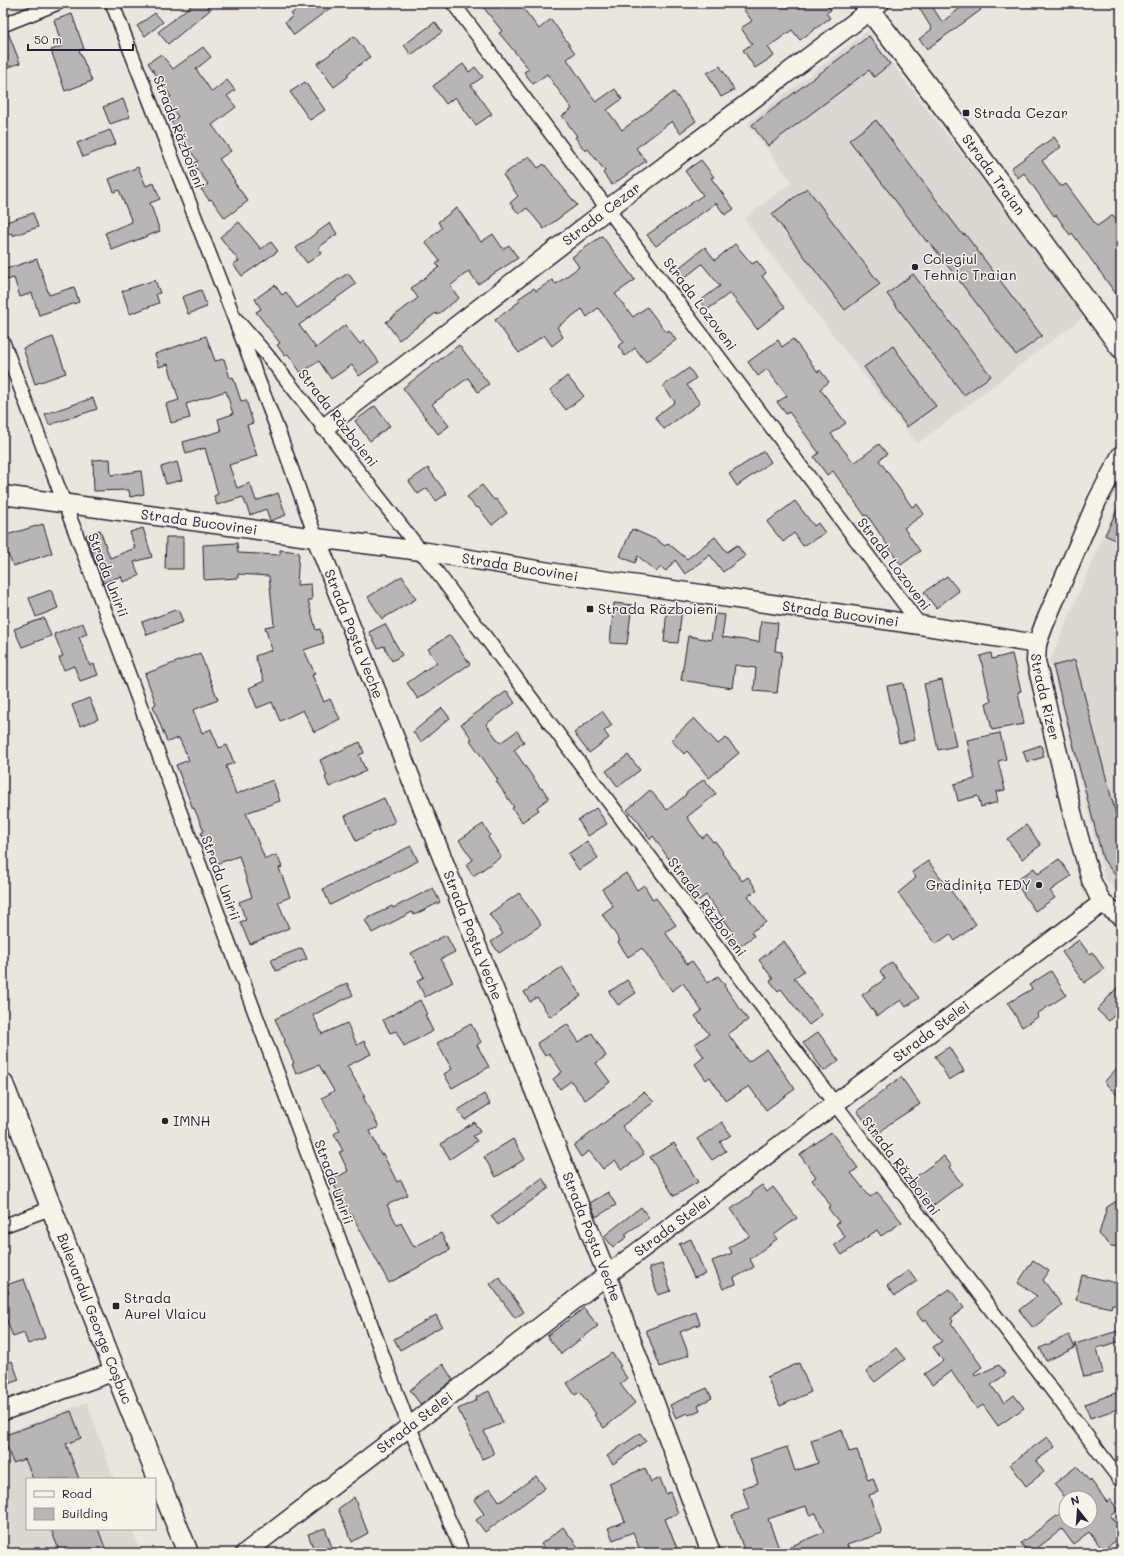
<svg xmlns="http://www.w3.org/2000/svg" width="1124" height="1556" font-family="Mali,sans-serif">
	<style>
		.built { fill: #dbd8d2 }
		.building { fill: #b8b6b5; stroke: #22223b; fill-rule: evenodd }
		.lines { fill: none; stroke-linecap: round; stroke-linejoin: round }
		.street-casing { stroke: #22223b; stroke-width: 16 }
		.secondary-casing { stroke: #22223b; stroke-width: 21 }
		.primary-casing { stroke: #22223b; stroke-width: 23 }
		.street { stroke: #f7f3e8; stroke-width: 13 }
		.secondary { stroke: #f7f3e8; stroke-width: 18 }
		.primary { stroke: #f7f3e8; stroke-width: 20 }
		.poi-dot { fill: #22223b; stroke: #f7f3e8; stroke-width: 1.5 }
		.labels { text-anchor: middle; stroke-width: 3; stroke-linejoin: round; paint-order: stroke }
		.poi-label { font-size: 14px; fill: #22223b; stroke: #f7f3e8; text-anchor: start }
		.street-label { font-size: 14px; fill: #22223b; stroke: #f7f3e8 }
	</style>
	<rect width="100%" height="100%" fill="#eae6de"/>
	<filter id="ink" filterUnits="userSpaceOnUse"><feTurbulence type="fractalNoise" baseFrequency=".025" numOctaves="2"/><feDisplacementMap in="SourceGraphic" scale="8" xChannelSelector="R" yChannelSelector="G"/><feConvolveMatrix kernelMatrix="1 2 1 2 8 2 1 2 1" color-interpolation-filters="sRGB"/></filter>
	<g filter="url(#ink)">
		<path class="built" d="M867,31L1086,315L917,444L744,219L792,182L747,123Z
			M1121,494V894L1105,879L1050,661Z
			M87,1402L114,1479H27V1529H132L141,1553H3V1434Z"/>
		<path class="building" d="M194,3H205L210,10L168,44L158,32Z
			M305,3H337L294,35L285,22L293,16L291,14Z
			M480,3H519L539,29L551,19L575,53L567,59L596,102L615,89L622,99L607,110L622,130L674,92L696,121L680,133L672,121L636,148L646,161L612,185L603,173L605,171L588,149L585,151L575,137L577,136L562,116L572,109L547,74L533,84L524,72L529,69L499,33L502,31Z
			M739,3H826L831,10L826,13L830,18L800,40L792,30L768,47L774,56L755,68L743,50L752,44L741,28L752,21Z
			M916,3H930L942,22L967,3H976L981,10L927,49L919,39L932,29Z
			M155,13L163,22L145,36L137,26Z
			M72,14L84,49L79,50L92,81L65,91L51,50L62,46L54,20Z
			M435,22L442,32L411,55L404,45Z
			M8,32L20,63L3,69V33Z
			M354,36L370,57L347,74L349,76L334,87L317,64Z
			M869,36L890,64L874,77L869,70L768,146L752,125Z
			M203,47L211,57L196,69L212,92L227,80L235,90L227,96L236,107L212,125L231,151L219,159L235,181L234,182L248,201L225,218L211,199L209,200L201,189L208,184L193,164L198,161L178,135L180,134L171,122L178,117L166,100L171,97L148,63L161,54L173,69Z
			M463,64L469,72L475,67L483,77L471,85L492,114L476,125L455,97L446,104L433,86Z
			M720,66L734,90L721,97L707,73Z
			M305,82L325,110L310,120L290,92Z
			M123,99L130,117L110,124L103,107Z
			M876,120L963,235L965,234L1042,336L1016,355L928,240L927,242L849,140Z
			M110,130L116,144L83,157L77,143Z
			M1054,137L1061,147L1042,161L1061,187L1066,184L1097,226L1113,215L1121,226V301L1072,233L1070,235L1056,215L1054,216L1024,173L1018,178L1011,168Z
			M529,156L538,168L544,164L577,205L544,229L527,208L519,214L510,203L518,196L503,175Z
			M701,160L714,177L711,178L734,209L725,215L716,203L656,246L647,235L703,195L685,171Z
			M138,167L146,186L154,183L160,199L150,203L160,231L112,250L105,233L132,222L119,190L114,192L109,179Z
			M807,188L880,284L845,310L772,214Z
			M457,208L481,242L493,234L503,249L509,245L518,258L478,284L469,271L450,286L459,298L437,315L436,313L399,340L386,322L418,298L411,288L439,267L436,264L440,261L425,242L442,228L438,222Z
			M33,213L38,227L12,236V233L3,236V223Z
			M239,222L261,249L271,242L278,251L242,276L233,264L239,261L220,237Z
			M330,223L337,234L318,248L322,253L307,263L296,248Z
			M602,236L635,280L615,294L633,317L647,307L666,332L669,330L676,340L646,362L635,348L625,356L618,346L624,342L598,308L587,317L582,309L557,327L563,337L552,346L544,335L519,353L495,320L520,301L518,299L534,288L536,291L552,280L556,284L579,267L572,257Z
			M735,244L752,264L757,261L766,273L762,276L785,307L757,329L730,293L707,310L700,301L720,286L702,264L683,279L676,270L705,247L715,260Z
			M37,259L49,295L74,287L79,302L39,315L32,293L20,297L14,278L3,281V270Z
			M348,273L356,284L299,325L316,348L345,325L360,344L364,341L379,362L359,376L352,365L331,379L319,361L301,373L288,354L285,356L277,345L280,343L256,312L261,309L255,299L275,285L282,295L286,292L297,308Z
			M913,274L991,376L964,395L887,294Z
			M155,280L160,293L156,294L159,303L130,314L122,291Z
			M201,290L207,307L188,314L182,297Z
			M206,336L215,361L224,359L230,378L233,377L241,401L246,400L253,423L247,425L257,456L229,465L237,488L250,483L256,501L278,493L286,515L270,521L266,509L250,515L243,497L217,505L214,496L218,494L205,448L186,454L183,442L221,431L218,419L233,414L226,391L186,404L190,418L171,423L166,404L179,400L168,364L159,367L155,354Z
			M53,337L66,373L35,384L23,348Z
			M793,339L818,372L820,370L829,382L820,389L846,423L831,434L854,463L879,444L887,454L879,460L912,507L917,504L924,514L904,528L920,551L901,565L867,515L865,516L833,471L827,475L814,457L819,453L789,412L786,414L777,402L787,396L767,369L758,376L748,362L778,340L782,347Z
			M459,345L489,384L478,392L468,378L432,404L449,426L438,434L403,388Z
			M893,346L936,406L907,427L864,367Z
			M689,368L696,378L687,385L700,403L664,429L655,417L675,402L663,386Z
			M567,376L584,396L566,410L550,390Z
			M93,398L97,409L49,425L45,414Z
			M375,406L390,426L370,441L355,421Z
			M764,451L771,462L737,486L729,474Z
			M110,459L111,475L141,471L144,494L130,497L129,490L94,491L93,460Z
			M177,462L182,480L166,484L161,467Z
			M428,468L447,494L436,501L427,488L418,494L409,481Z
			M482,485L494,500L496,499L507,513L492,525L478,507L476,508L467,497Z
			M795,501L814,526L818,523L825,533L803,546L794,533L783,542L767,522Z
			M1121,502V543L1105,535Z
			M43,524L52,553L14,566L7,553L3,555V536Z
			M143,528L152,557L134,562L139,576L123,582L121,576L103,583L86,535L100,530L110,558L135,548L130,532Z
			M632,529L657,540L665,546L668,543L687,559L715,537L727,552L737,545L745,556L723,572L710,555L685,574L675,560L666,571L661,567L656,572L638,556L635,563L620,556Z
			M166,537H183V569H165Z
			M237,543L238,553L280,555V550L299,552L297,585L311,584L312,600H308L316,630L320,629L324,643L304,650L315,674L312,675L324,702L330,699L340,719L314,732L303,710L280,721L272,702L257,708L249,688L264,681L255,656L272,650L265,627L274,625L269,576L238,574V578L204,580L203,545Z
			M402,576L416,599L382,619L368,597Z
			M947,576L959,591L936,608L924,592Z
			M51,590L58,608L36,617L29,598Z
			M614,603L632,605L627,644L610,643Z
			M667,608L682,609L678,643L664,642Z
			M178,609L183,622L147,635L142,622Z
			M715,614L725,615L722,637L759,642L761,621L778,623L775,651L782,652L777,693L754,691L756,668L735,665L732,688L681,680L688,636L711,640Z
			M44,618L51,636L22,647L14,629Z
			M83,623L87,634L79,637L90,666L94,664L98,675L80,681L74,666L64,670L59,658L63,656L54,634Z
			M385,624L402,655L392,661L384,646L378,648L369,632Z
			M450,635L470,664L418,699L407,683L437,662L428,649Z
			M200,653L218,700L193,710L202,733L211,729L219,748L227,745L234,763L226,766L236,794L273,780L280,801L246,813L265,859L277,855L282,867L279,868L290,897L278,902L289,928L250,944L240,922L246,920L239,902L252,897L239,856L216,864L208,842L205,843L201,833L204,831L194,808L193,809L176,765L189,760L179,738L167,742L153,706L156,704L145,674Z
			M991,653L992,659L1012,654L1021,691L1018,692L1024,724L992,730L986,703L991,702L980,656Z
			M1075,660L1121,834V883L1103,859L1053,666Z
			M942,680L956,746L938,750L924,684Z
			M903,683L915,740L899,743L887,686Z
			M507,691L515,703L486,724L500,743L517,731L524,742L514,750L541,789L542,788L549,798L537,807L539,810L522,822L512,808L514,807L496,781L498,780L470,740L472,739L461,724Z
			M89,698L98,719L80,726L72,705Z
			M442,708L450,718L421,742L413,732Z
			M602,711L612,725L604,731L609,738L589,753L574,733Z
			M694,718L718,744L726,738L739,753L709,778L687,751L684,754L671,740Z
			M1000,733L1006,759L998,761L1005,790L996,792L998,802L981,807L978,796L958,801L954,784L975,779L967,740Z
			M360,742L364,753L359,755L366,771L329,787L325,777L327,776L320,760Z
			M1041,745L1044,757L1027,762L1023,751Z
			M628,755L640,770L618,787L606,771Z
			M704,779L716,794L687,817L702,838L707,834L713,842L715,841L723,852L722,853L742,881L748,877L757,890L748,896L766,922L751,932L754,936L735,950L727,937L733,932L706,895L698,901L653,836L650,839L637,820L627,810L650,790L667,810L686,795L685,794Z
			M384,798L395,822L356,841L345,816Z
			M596,808L607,824L588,836L578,820Z
			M483,824L490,835L488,837L501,857L473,876L466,865L473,860L459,840Z
			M1026,825L1041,845L1022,859L1007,839Z
			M587,841L598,858L579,870L568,854Z
			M411,846L418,861L330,905L323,889Z
			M1059,859L1071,876L1050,891L1055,898L1035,911L1015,882L1034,868L1038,874Z
			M928,861L976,924L955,941L950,934L936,944L898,893L916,878L912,872Z
			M626,873L637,890L644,885L653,900L656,898L676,925L665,932L687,964L692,961L708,983L718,976L725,985L724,986L748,1020L728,1034L748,1062L767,1049L795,1089L766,1110L749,1086L726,1101L710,1077L706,1080L695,1064L704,1057L695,1044L709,1034L695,1016L702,1011L683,983L672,991L642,948L628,957L618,942L620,941L602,914L613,906L602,889Z
			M433,888L440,902L414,915L412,912L372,933L365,920L392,906L393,908Z
			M519,893L541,925L499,953L491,942L503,934L489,914Z
			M446,935L455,952L441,959L453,982L425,997L417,981L424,977L411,953Z
			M1079,940L1089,954L1092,952L1104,969L1084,983L1062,952Z
			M784,941L804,971L794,978L822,1015L809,1025L781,989L778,991L770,981L773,979L759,960Z
			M302,948L307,959L276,971L271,960Z
			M892,962L919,998L906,1007L901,1000L877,1016L862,995L885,979L880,971Z
			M562,967L581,996L550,1017L537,997L530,1002L524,992Z
			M1051,971L1066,995L1037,1014L1038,1017L1022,1027L1008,1003L1032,989L1029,985Z
			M627,980L636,993L618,1005L609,992Z
			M347,983L353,995L313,1015L322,1034L347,1023L357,1045L364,1041L371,1054L347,1066L365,1097H363L379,1127L370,1131L381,1155L383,1154L397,1182L401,1180L408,1195L387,1205L397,1225L401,1223L414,1247L441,1233L450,1250L389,1283L352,1215L348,1217L337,1194H338L332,1180L348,1171L339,1152L343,1151L334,1134L340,1130L322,1098L334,1091L319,1065L296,1074L292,1064L294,1063L284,1041L285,1040L275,1019Z
			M1121,983V1008L1109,1021L1097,1010Z
			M420,1000L427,1014L425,1015L433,1031L404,1046L396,1031L390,1033L383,1020Z
			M471,1024L481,1042L477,1045L489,1067L452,1088L444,1074L452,1069L437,1043Z
			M567,1024L579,1042L592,1033L606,1056L596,1063L610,1082L585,1100L571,1081L560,1089L553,1079L562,1072L549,1053L545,1056L537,1043Z
			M818,1032L839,1061L824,1071L803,1043Z
			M949,1047L964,1071L949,1080L935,1056Z
			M1121,1064V1099L1104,1082Z
			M901,1077L920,1104L889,1124L876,1136L857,1111L886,1089V1088Z
			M644,1092L654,1102L622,1126L644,1154L622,1170L615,1160L603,1169L589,1151L581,1157L574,1146Z
			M484,1094L490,1104L465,1120L458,1110Z
			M474,1122L480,1132L473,1136L477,1141L450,1159L441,1144Z
			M722,1122L731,1135L720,1142L726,1151L712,1160L697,1139Z
			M831,1132L858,1168L851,1173L870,1197L877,1192L902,1222L881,1236L877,1230L842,1255L834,1245L845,1237L836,1224L839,1222L828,1208L831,1206L812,1180L816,1177L800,1155Z
			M513,1139L525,1159L496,1177L484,1157Z
			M674,1143L698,1182L674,1196L650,1157Z
			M944,1156L951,1165L949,1167L962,1184L931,1207L910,1181Z
			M542,1178L549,1188L498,1225L491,1216Z
			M762,1185L767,1192L773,1187L797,1218L774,1235L777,1239L750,1259L754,1267L734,1278L736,1284L723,1289L712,1261L732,1253L729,1247L750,1236L731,1209L753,1194L752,1192Z
			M608,1192L616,1205L596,1217L590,1203Z
			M1121,1198V1247L1111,1246L1099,1234L1107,1207Z
			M641,1207L649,1218L625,1234L627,1237L613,1247L604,1236Z
			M691,1239L705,1274L694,1278L679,1244Z
			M1033,1260L1049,1271L1043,1280L1062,1305L1033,1328L1019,1310L1037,1296L1018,1283Z
			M662,1264L671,1291L658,1295L649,1268Z
			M909,1270L917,1281L895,1296L887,1286Z
			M1082,1275L1121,1284V1306L1112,1304L1111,1308L1076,1300Z
			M499,1277L524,1312L515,1318L490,1284Z
			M24,1279L45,1338L28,1344L24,1333L13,1337L3,1310V1295L9,1293L6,1285Z
			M950,1289L964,1308L951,1318L953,1321L951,1323L982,1367L974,1373L975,1376L999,1365L1006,1374L991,1385L1004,1403L1014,1395L1024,1408L998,1426L983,1405L977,1409L951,1371L932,1385L924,1374L943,1361L933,1347L942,1341L926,1320L923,1322L916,1312Z
			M584,1308L598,1326L561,1354L547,1336Z
			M696,1312L700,1324L680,1332L689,1355L660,1367L646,1330Z
			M436,1315L442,1326L400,1350L394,1339Z
			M1121,1330V1341L1097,1348L1103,1373L1084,1377L1075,1344Z
			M1069,1335L1075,1348L1046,1361L1040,1348Z
			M896,1348L905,1359L875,1382L866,1372Z
			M612,1353L621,1366L619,1367L627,1378L620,1384L635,1403L604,1428L594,1415L596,1414L580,1392L575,1395L567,1383Z
			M12,1361L19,1380L3,1386V1365Z
			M799,1363L811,1392L780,1406L767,1377Z
			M443,1364L453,1380L421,1405L410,1390Z
			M707,1388L712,1398L698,1405L700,1410L689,1415L687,1413L676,1418L670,1405Z
			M489,1391L503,1423L484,1431L494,1454L482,1459L458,1409L477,1400L476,1397Z
			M1121,1391V1408L1090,1418L1085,1404Z
			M71,1411L81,1438L66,1444L79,1479H33L25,1459L13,1463L3,1436Z
			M842,1429L849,1452L857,1450L868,1480L873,1478L878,1492L869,1495L882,1533L847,1545L850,1553H745L732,1515L749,1509L742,1488L758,1483L750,1459L787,1447L795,1471L818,1463L811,1440ZM806,1506L809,1515L816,1513L824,1532L780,1551L768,1519Z
			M640,1433L646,1441L613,1464L607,1456Z
			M1047,1437L1055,1447L1036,1461L1044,1472L1026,1486L1010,1464Z
			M1077,1466L1090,1482V1479L1107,1502L1110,1499L1118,1510L1110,1516L1121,1530V1537L1103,1550L1089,1532L1073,1544L1062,1529L1031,1553H1028L1021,1543L1066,1509V1522H1090V1498H1065L1054,1484Z
			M645,1468L651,1482L660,1478L666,1494L670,1492L678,1513L665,1519L679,1553H641L633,1532L613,1540L608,1528L625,1521L609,1483Z
			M536,1476L545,1488L485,1532L476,1520L484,1514L474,1500L490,1488L500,1502Z
			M354,1497L368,1533L352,1542L338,1509Z
			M563,1527L578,1547L570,1553H548L541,1544Z
			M325,1528L334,1553H315L308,1534Z
			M51,1529H98L107,1553H60Z"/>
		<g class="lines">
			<defs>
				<path id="street" d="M112,3L280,436L316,538
					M453,3C610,209 765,417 920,625
					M3,25L58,3
					M234,317L267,355L421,551L835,1104L1121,1481
					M3,342L91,573L409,1426L463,1553
					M3,1226L52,1208"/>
				<g id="secondary">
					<path id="s1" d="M325,427L609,208L880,3"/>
					<path id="s2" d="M1121,455L1097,501L1044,625L1037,644L1036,661L1073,816L1091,880L1102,903L1121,916"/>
					<path id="s3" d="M3,495L316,538L421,551L574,576L920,625L1037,644"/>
					<path id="s4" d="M316,538L607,1275L711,1553"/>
					<path d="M3,1411L115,1371"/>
					<path id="s5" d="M245,1553L607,1275L1102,903"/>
				</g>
				<g id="primary">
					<path id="s6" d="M864,3L952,118L1121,348"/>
					<path id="s7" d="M3,1084L115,1371L188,1553"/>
				</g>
			</defs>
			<use href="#street" class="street-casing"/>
			<use href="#secondary" class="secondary-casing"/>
			<use href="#primary" class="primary-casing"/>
			<use href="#street" class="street"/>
			<use href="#secondary" class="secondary"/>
			<use href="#primary" class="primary"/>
		</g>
	</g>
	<g class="poi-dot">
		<rect x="962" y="109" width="8" height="8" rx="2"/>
		<circle cx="915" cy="267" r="4"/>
		<rect x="586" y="605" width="8" height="8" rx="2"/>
		<circle cx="1039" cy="885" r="4"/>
		<circle cx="165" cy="1121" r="4"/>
		<rect x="112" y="1302" width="8" height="8" rx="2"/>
	</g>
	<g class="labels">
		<g class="poi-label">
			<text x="974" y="118">Strada Cezar</text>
			<text x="923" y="264">Colegiul<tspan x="923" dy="16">Tehnic Traian</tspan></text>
			<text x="598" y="614">Strada Războieni</text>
			<text x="1031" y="890" text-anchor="end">Grădinița TEDY</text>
			<text x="173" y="1126">IMNH</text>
			<text x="124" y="1303">Strada<tspan x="124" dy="16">Aurel Vlaicu</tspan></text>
		</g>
		<g class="street-label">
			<text transform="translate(179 132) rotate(69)" y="5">Strada Războieni</text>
			<text dy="5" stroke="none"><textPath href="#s6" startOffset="215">Strada Traian</textPath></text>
			<text dy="5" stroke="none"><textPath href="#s1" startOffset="349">Strada Cezar</textPath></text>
			<text transform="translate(700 304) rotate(53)" y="5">Strada Lozoveni</text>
			<text transform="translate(338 418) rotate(52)" y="5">Strada Războieni</text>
			<text dy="5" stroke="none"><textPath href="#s3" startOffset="198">Strada Bucovinei</textPath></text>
			<text transform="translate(894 564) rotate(53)" y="5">Strada Lozoveni</text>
			<text dy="5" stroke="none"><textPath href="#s3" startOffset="522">Strada Bucovinei</textPath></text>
			<text transform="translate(108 575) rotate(69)" y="5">Strada Unirii</text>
			<text dy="5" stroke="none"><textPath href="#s3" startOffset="846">Strada Bucovinei</textPath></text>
			<text dy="5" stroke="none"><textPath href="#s4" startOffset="103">Strada Poșta Veche</textPath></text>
			<text dy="5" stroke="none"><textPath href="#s2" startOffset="261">Strada Rizer</textPath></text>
			<text transform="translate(221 878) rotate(70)" y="5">Strada Unirii</text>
			<text transform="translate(707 907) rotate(53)" y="5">Strada Războieni</text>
			<text dy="5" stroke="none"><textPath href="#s4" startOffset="427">Strada Poșta Veche</textPath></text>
			<text dy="5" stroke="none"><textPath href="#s5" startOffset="862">Strada Stelei</textPath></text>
			<text transform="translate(901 1166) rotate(53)" y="5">Strada Războieni</text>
			<text transform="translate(334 1182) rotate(70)" y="5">Strada Unirii</text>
			<text dy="5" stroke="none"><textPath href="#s5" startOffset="538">Strada Stelei</textPath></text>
			<text dy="5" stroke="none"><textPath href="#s4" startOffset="751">Strada Poșta Veche</textPath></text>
			<text dy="5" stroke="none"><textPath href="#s7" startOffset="252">Bulevardul George Coșbuc</textPath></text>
			<text dy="5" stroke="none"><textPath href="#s5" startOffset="214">Strada Stelei</textPath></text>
		</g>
	</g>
	<rect width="1124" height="1556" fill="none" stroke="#f7f3e8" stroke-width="16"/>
	<rect x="8" y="8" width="1108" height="1540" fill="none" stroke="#22223b" stroke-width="1.5" filter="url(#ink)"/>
	<rect x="26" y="1478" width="130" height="52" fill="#f7f3e8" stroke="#a29fa3"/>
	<rect x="34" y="1491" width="20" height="6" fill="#f7f3e8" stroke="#a29fa3"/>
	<text x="62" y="1498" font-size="12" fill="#22223b">Road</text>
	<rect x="34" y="1508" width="20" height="12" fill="#b8b6b5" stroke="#a29fa3"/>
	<text x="62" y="1518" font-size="12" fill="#22223b">Building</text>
	<g transform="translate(1078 1510) rotate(343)"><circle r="19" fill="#f7f3e8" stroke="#a29fa3"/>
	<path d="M0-3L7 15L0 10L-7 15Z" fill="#22223b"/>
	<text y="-6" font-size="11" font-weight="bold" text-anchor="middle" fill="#22223b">N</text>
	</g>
	<path d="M28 44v6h105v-6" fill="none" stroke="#22223b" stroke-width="2"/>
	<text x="34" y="44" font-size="12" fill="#22223b" stroke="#f7f3e8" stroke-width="3" paint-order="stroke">50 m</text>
</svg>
